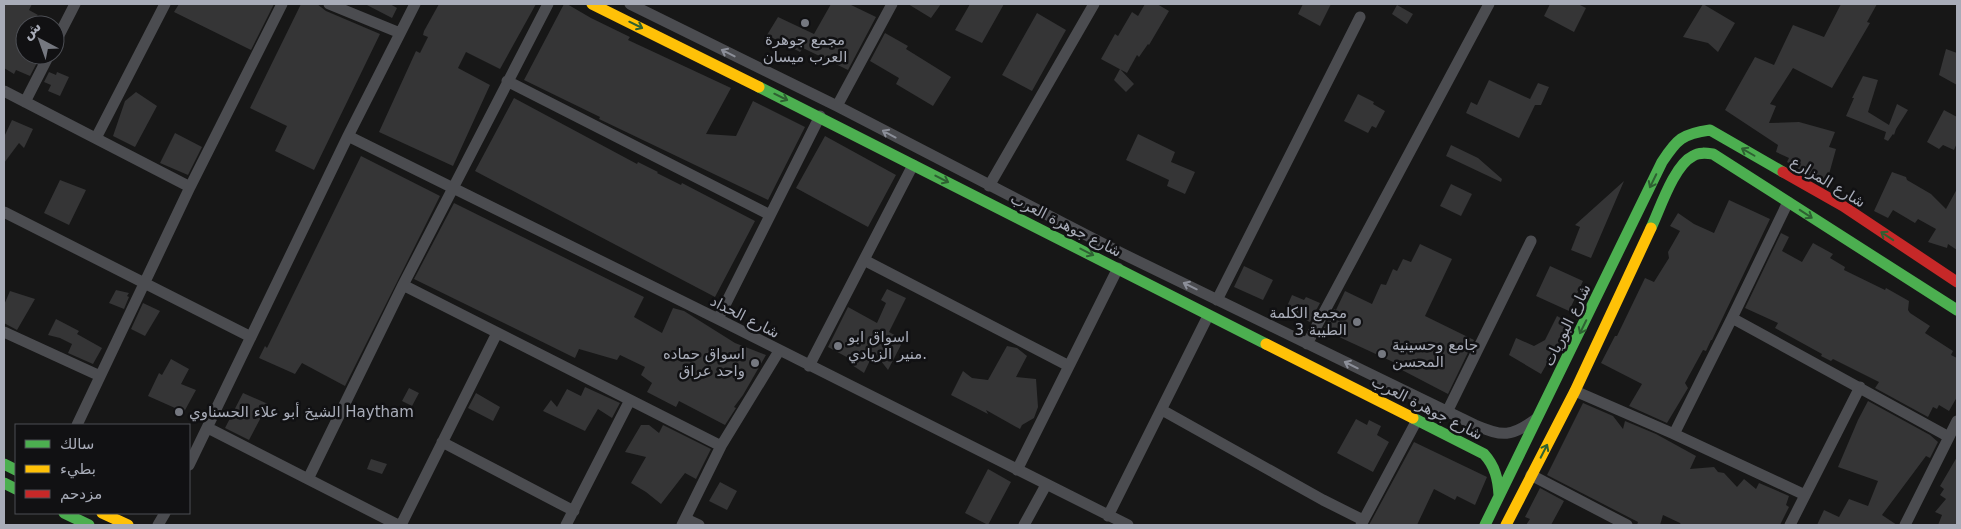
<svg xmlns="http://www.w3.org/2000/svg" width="1961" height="529" font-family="'DejaVu Sans','Noto Sans Arabic',sans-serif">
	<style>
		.building { fill: #353536 }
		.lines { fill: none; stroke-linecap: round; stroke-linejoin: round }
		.street { stroke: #4b4c50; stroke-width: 11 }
		.fast { stroke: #4caf50; stroke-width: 11 }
		.slow { stroke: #ffc107; stroke-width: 11 }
		.jam { stroke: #c62828; stroke-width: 11 }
		.oneway { stroke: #2e6032 }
		.oneway2 { stroke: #8c8f99 }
		.poi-dot { fill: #757880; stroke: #111113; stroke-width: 2 }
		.labels { text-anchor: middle; stroke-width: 5; stroke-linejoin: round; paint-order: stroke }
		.poi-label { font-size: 15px; fill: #a8acb8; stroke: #111113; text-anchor: start }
		.street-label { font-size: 15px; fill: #a8acb8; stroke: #111113 }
	</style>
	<rect width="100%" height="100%" fill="#171717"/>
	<path class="building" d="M4,4H32L29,10L38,15L25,25V55H41L30,76L16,70L14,74L4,68Z
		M179,4H274L251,50L174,12Z
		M301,4H317L326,11L380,34L314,170L275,151L287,126L250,108Z
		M365,4H390L397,8L392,18Z
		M439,4H536L500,69L466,52L458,68L490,85L453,166L379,132L416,51L420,53L428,37L423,35L424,31Z
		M564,4H567L591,18L630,37L628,40L731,88L706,134L736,136L753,101L805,127L768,200L599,119L600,117L524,80Z
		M831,4H849L876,17L848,70L803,48L800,52L767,35L778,17L814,34Z
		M908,4H941L931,18Z
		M970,4H1004L982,43L955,30Z
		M1145,4H1157L1169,11L1149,45L1148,44L1139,57L1137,55L1127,73L1101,59L1115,34L1118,36L1132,12L1138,16Z
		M1303,4H1331L1320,26L1298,14Z
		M1550,4H1578L1586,8L1574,32L1544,16Z
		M1703,4L1735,23L1718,52L1708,43L1683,37Z
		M1841,4H1877L1867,22L1870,23L1832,88L1793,68L1770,104L1776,106L1769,123L1799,122L1835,132L1829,147L1836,149L1826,185L1787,162L1789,158L1776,152L1778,145L1725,110L1755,57L1774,65L1793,25L1824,37Z
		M1397,5L1413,14L1407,24L1392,14Z
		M1037,13L1066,30L1032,91L1002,75Z
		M885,33L908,46L906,49L951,77L933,106L896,84L899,78L870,61Z
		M1946,49L1957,53V85L1939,75Z
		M1120,69L1134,84L1126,92L1114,80Z
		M49,72L56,75L57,72L69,77L60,96L48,91L51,85L44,82Z
		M1863,76L1878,80L1868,112L1889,125L1897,104L1908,110L1896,129L1894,135L1893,134L1888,141L1884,139L1886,132L1846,116L1854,98H1852Z
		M1489,80L1530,99L1538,83L1549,87L1541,105H1535L1519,138L1466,113L1471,102L1477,105Z
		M136,92L157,106L135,147L113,136L125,101Z
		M1358,94L1374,102L1373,104L1385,111L1376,128L1372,126L1368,133L1344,121Z
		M514,98L637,164L638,162L658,172L657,173L681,185L682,183L755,221L715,297L475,171Z
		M1944,110L1957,117V143L1954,150L1943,145L1939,149L1927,142Z
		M12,120L33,129L24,148L19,143L4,163V137Z
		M175,133L202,147L188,175L160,163Z
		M1138,134L1175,152L1171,162L1195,172L1185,194L1167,186L1169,180L1126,160Z
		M825,136L896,175L868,227L796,188Z
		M1451,145L1478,158L1502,179L1501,182L1446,156Z
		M361,156L440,196L345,386L302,363L295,374L259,358L265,346L267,348Z
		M1892,172L1906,177L1907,180L1931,194L1946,209L1957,189V250L1948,244L1947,248L1928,242L1936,229L1918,219L1915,223L1893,210L1888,218L1874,211Z
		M60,180L86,190L69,225L44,213Z
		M1624,181L1591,258L1571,250L1580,227L1575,225Z
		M1451,184L1472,194L1461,216L1440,206Z
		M1729,200L1770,219L1712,340H1711L1706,351L1703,350L1685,383L1688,388L1667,423L1629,406L1642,384L1601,363L1615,336H1617L1645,278L1654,282L1669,258L1668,252L1680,231L1670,226L1678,213L1694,224L1714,233Z
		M454,203L644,297L634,317L662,333L673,308L684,311L735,343L766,355L743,395L734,407L736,408L725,425L679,401L676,407L647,392L652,383L641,375L645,367L620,355L617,360L579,349L575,358L414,279Z
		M1781,233L1789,237L1782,251L1802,262L1813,243L1833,254L1830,258L1845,267L1844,270L1885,290L1886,288L1909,301L1908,310L1910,313L1930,326L1925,333L1953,351L1951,355L1957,358V397L1949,411L1939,405L1937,409L1933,407L1928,417L1875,388L1879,382L1833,359L1831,361L1821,356L1822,354L1775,328L1778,323L1745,308Z
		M1420,244L1452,259L1425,316L1474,340L1448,394L1402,370L1404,367L1326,331L1327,329L1324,328L1334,309L1336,310L1345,291L1372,304L1381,284L1386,285L1393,269L1397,271L1403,259L1411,262Z
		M1244,266L1273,280L1263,300L1234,287Z
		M1550,266L1583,281L1569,311L1536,296Z
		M887,289L906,298L889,332L900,338L899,342L902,343L888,370L874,352L864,373L852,365L854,361L828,347L848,307L877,323L886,303L881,300Z
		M116,290L129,293L127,296L129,297L124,309L109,303Z
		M10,291L35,299L17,330L4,323V305Z
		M1292,295L1304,300L1306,297L1320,303L1310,322L1285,311Z
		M143,303L160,311L145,336L131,329Z
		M1557,316L1570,323L1541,374L1509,355L1516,338L1534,346L1545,340Z
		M56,319L79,331L77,334L102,348L93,364L68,353L72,344L60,338L48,335Z
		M1007,346L1017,348L1027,356L1016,377L1036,379L1038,407L1034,418L1022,425L1020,429L986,410L988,414L951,395L963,371L972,378L988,380Z
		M171,359L189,369L181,384L196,390L184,412L148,396L159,373L162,375Z
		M585,387L620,403L612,418L598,409L585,431L543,411L551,400L557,407L567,389L581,396Z
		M409,388L419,393L412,406L402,401Z
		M243,393L268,404L249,440L225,428Z
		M476,393L500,407L493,421L468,408Z
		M1868,401L1930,435L1938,442L1930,458L1926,456L1882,515L1897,525H1817L1824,510L1839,517L1849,499L1868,506L1878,481L1838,467L1858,420Z
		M1583,403L1613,416L1623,429L1625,421L1656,434L1696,456L1690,469L1714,467L1718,472L1724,473L1737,487L1744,479L1756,489L1759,483L1789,496L1786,505L1789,507L1780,525H1681L1680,523L1663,515L1660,525H1637L1638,522L1547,475Z
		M1356,419L1367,425L1369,420L1381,426L1377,435L1389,442L1373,472L1337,453Z
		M641,425H649L659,433L663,425L711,449L696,479L685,473L661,504L646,492L631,483L646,457L625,452Z
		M1414,442L1487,477L1475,505L1457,496L1455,500L1434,489L1417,525H1369Z
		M1957,457V525H1938L1942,515L1935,512L1946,499L1940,495L1944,489L1940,486Z
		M371,459L387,464L382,474L367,469Z
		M988,469L1011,482L988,525L965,513Z
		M720,482L737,491L727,510L709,501Z
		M1540,488L1564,501L1551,525H1526L1530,519L1525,517Z"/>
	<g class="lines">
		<path class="street" d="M329,4L400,33
			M630,4L837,106L1119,252L1475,425C1503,437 1511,437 1536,419
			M55,43L75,4
			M507,81L770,215
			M4,91L190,187
			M25,102L49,55
			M837,106L892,4
			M348,136L718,319L1128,525
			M96,138L165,4
			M989,186L1094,4
			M4,212L251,337
			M864,260L1069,366
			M403,285L721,446
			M1217,300L1360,17
			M1732,318L1788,202
			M718,319L820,116
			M4,332L100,376
			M1307,344L1489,4
			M809,366L913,165
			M1575,391L1674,434L1805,495
			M1162,410L1323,500L1363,520
			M1447,412L1531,241
			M77,425L190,187L282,4
			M208,428L398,525
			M1674,434L1732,318L1949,437
			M442,442L574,511
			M189,465L348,136L415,4
			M1017,470L1118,268
			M1531,475L1627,525
			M308,479L403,285L548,4
			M1108,516L1208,316
			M686,519L699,525
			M158,525L165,513
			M401,525L497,333
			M566,525L630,400
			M682,525L721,446L779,351
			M1024,525L1046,485
			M1361,525L1417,420
			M1790,525L1860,387
			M1905,525L1957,421"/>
		<path class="fast" d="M759,87L1266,344
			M1651,228C1660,209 1674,165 1693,156C1699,152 1706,153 1713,154L1957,310
			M1413,418L1484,454C1495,466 1498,479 1499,495
			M4,464L16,470
			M4,483L16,489
			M64,513L89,525
			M1485,525L1662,162C1677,139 1682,134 1710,130L1783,172"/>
		<path class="slow" d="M592,4L759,87
			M1266,344L1413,418
			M102,513L128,525
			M1506,525L1575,391L1651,228"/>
		<path class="jam" d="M1783,172L1843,206L1957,282"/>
	</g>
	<defs><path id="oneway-shaft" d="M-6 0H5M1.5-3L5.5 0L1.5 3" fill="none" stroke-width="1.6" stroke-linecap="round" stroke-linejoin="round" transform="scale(1.25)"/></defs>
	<g class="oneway">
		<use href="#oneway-shaft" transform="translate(636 25) rotate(26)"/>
		<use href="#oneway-shaft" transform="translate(781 97) rotate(26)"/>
		<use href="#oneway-shaft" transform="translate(1748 152) rotate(-150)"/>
		<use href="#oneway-shaft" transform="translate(942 179) rotate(27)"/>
		<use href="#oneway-shaft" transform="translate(1653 181) rotate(116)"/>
		<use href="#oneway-shaft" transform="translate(1806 214) rotate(33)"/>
		<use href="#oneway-shaft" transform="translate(1887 236) rotate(-146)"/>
		<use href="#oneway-shaft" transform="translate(1087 252) rotate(27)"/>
		<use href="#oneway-shaft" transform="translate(1583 327) rotate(116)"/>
		<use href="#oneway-shaft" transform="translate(1544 451) rotate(-63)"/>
	</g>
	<g class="oneway2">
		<use href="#oneway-shaft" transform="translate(728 53) rotate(-153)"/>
		<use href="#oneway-shaft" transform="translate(889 134) rotate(-152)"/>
		<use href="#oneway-shaft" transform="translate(1190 286) rotate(-154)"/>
		<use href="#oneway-shaft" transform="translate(1351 365) rotate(-154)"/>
	</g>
	<g class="poi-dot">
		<circle cx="805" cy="23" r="5"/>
		<circle cx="1357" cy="322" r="5"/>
		<circle cx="838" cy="346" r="5"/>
		<circle cx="1382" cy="354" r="5"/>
		<circle cx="755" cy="363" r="5"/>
		<circle cx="179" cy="412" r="5"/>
	</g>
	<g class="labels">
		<g class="poi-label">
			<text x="805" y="45" text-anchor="middle">مجمع جوهرة<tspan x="805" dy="17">العرب ميسان</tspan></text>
			<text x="1347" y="318" text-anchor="end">مجمع الكلمة<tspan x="1347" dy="17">الطيبة 3</tspan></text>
			<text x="848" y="342">اسواق ابو<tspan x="848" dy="17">منير الزيادي.</tspan></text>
			<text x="1392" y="350">جامع وحسينية<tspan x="1392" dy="17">المحسن</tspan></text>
			<text x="745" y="359" text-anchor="end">اسواق حماده<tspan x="745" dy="17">واحد عراق</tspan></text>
			<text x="189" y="417">الشيخ أبو علاء الحسناوي Haytham</text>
		</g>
		<g class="street-label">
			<text transform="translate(1828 182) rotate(31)" y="5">شارع المزارع</text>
			<text transform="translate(1066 225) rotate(27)" y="5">شارع جوهرة العرب</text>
			<text transform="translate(745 317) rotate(27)" y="5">شارع الحداد</text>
			<text transform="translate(1567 325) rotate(-64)" y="5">شارع البوريات</text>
			<text transform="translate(1427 408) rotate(27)" y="5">شارع جوهرة العرب</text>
		</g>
	</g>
	<rect width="1961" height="529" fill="none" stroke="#a8acb8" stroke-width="10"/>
	<rect x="15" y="424" width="175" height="90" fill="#111113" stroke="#4d4f55"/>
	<rect x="25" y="440" width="25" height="8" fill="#4caf50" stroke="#4d4f55"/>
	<text x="60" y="449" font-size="15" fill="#a8acb8">سالك</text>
	<rect x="25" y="465" width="25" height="8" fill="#ffc107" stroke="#4d4f55"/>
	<text x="60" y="474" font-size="15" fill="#a8acb8">بطيء</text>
	<rect x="25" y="490" width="25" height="8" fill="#c62828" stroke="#4d4f55"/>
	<text x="60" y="499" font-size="15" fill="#a8acb8">مزدحم</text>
	<g transform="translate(40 40) rotate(319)"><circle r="24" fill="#111113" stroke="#4d4f55"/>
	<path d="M0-4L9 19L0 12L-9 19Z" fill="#757880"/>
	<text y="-8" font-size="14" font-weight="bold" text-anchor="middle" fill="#a8acb8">ش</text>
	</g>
</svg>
